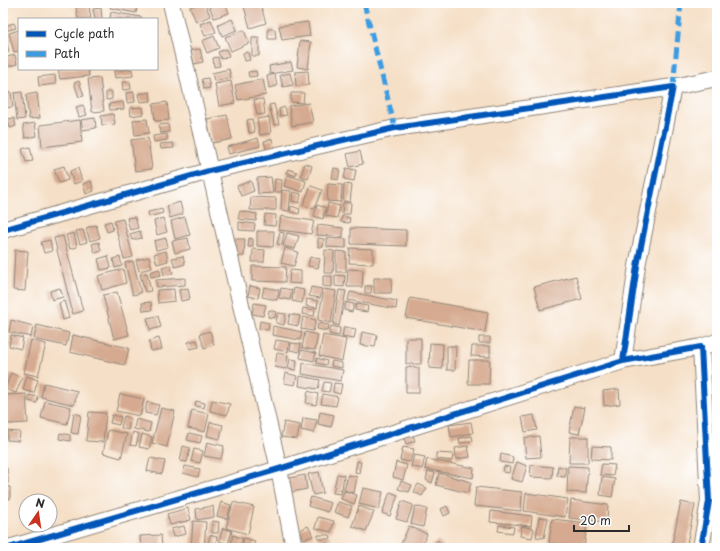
<svg xmlns="http://www.w3.org/2000/svg" width="720" height="551" font-family="'Playpen Sans',sans-serif">
	<style>
		.building { fill: #d6aa90 }
		.lines { fill: none; stroke-linecap: round; stroke-linejoin: round }
		.minor-casing { stroke: #908578; stroke-width: 18 }
		.minor { stroke: #fff; stroke-width: 16 }
		.quiet { stroke: #3d9ce1; stroke-width: 5; stroke-dasharray: 10 5; stroke-linecap: butt }
		.cycleway-casing { stroke: #fff; stroke-width: 8 }
		.cycleway { stroke: #0057b8; stroke-width: 6 }
	</style>
	<rect width="100%" height="100%" fill="#fff"/>
	<filter id="ink" filterUnits="userSpaceOnUse"><feTurbulence type="fractalNoise" baseFrequency=".025" numOctaves="2"/><feDisplacementMap in="SourceGraphic" scale="8" xChannelSelector="R" yChannelSelector="G"/><feConvolveMatrix kernelMatrix="1 2 1 2 8 2 1 2 1" color-interpolation-filters="sRGB"/></filter>
	<filter id="wash" filterUnits="userSpaceOnUse"><feTurbulence type="fractalNoise" baseFrequency=".012" numOctaves="4" result="noise"/><feDisplacementMap in="SourceGraphic" scale="16" xChannelSelector="R" yChannelSelector="G"/><feGaussianBlur stdDeviation="0.9" result="paint"/><feColorMatrix in="noise" values="0 0 0 0 0 0 0 0 0 0 0 0 0 0 0 0 0 1.4 0 .05"/><feComposite in="paint" operator="in"/></filter>
	<g filter="url(#wash)">
		<rect width="100%" height="100%" fill="#f5dfc6"/>
		<g id="blocks">
			<path class="building" d="M111,3H138L136,13L110,8Z
				M202,3H205L210,16L196,22L190,7Z
				M216,3H225L229,13L214,18L209,6Z
				M243,3H260L266,23L250,28Z
				M89,6L91,19H78L76,8Z
				M101,8L102,19H95L93,9Z
				M111,12L142,17L141,19H110Z
				M232,19L237,30L222,36L218,25Z
				M211,20L216,32L205,36L200,24Z
				M308,22L310,36L282,40L279,26Z
				M14,23L16,28L5,31L4,26Z
				M268,29H275L276,39H268Z
				M19,30V51L14,52L9,33Z
				M244,30L249,43L231,51L225,37Z
				M5,34L9,52L3,53V35Z
				M214,36L219,48L207,53L202,41Z
				M252,38H259V56H252Z
				M300,41L311,42L308,69L297,67Z
				M200,49L203,62L194,64L191,50Z
				M226,49L229,56L221,59L218,52Z
				M248,52L250,60L245,61L243,53Z
				M15,55L17,64L3,68V58Z
				M218,57L220,66L214,67L213,58Z
				M291,62L293,70L270,74L269,66Z
				M58,69H88L89,76L60,79Z
				M132,69L133,76L115,78L114,71Z
				M229,69L231,78L214,81L212,73Z
				M256,71L257,76L249,77L248,72Z
				M308,71L309,85L296,86L295,72Z
				M290,73L293,85L283,87L280,75Z
				M275,74L277,86L269,88L267,76Z
				M55,75L56,84L39,86L38,77Z
				M100,78L104,111L92,112L88,79Z
				M208,78L210,88L204,89L202,79Z
				M263,79L266,95L238,100L235,85Z
				M79,81L84,96L79,97L74,83Z
				M231,81L235,103L219,106L215,84Z
				M122,82H130L131,89L123,90Z
				M11,92L13,107L3,108V93Z
				M22,92L25,119L17,120L14,93Z
				M106,92H112V99L106,100Z
				M134,92L135,102L127,103L126,93Z
				M150,92L151,101L140,102L138,94Z
				M37,93L40,118L29,119L26,95Z
				M291,93H304L303,103L291,102Z
				M263,99L265,114L257,115L254,100Z
				M123,102L124,109L110,110L109,104Z
				M167,102L169,120L155,121L153,104Z
				M309,103L313,122L292,126L289,106Z
				M274,104L279,124L274,125L269,105Z
				M83,105L87,115L79,117L76,107Z
				M143,107L144,114L131,116L130,108Z
				M285,107L287,115L280,116L279,109Z
				M113,114L115,124L102,125L101,116Z
				M227,115L232,139L212,143L207,119Z
				M269,117L271,133L260,135L257,119Z
				M14,118L16,126L10,128L8,119Z
				M95,118L96,128L83,130L81,120Z
				M147,119L149,133L135,135L133,120Z
				M252,119L255,132L249,133L247,120Z
				M80,120L82,142L42,147L40,125Z
				M35,123L37,136L25,138L23,125Z
				M168,124L169,132L160,133L159,125Z
				M167,134V140L154,142L153,136Z
				M148,138L152,169L135,171L131,140Z
				M258,138L260,146L229,154L227,147Z
				M272,139L276,153L268,155L264,141Z
				M173,143L174,148L161,149L160,144Z
				M30,147L33,161L26,162L22,149Z
				M360,151L363,164L350,167L347,154Z
				M305,163L312,166L308,179L301,176Z
				M64,166L68,180L59,183L54,169Z
				M78,168L82,181L74,184L70,171Z
				M334,168L340,169L338,180L332,178Z
				M346,168L356,170L354,181L344,179Z
				M288,169L297,172L296,176L286,173Z
				M287,175L306,181L303,192L284,186Z
				M271,177L273,193L258,194L257,178Z
				M275,179L282,180L281,192H274Z
				M91,181L94,191L86,194L83,184Z
				M251,181L254,191L241,196L237,186Z
				M328,184L342,185L341,202L327,201Z
				M344,184L352,185L350,202L343,201Z
				M311,186L322,190L314,209L303,205Z
				M282,190L291,191L289,211L281,210Z
				M293,192L301,194L299,203L292,201Z
				M251,197L276,198V210H250Z
				M180,202L183,214L170,218L167,206Z
				M328,203L340,206L337,218L326,216Z
				M343,203H351L350,214H342Z
				M317,205L326,208L323,219L314,216Z
				M291,206L300,209L299,214L290,212Z
				M162,209L163,213L149,217L148,212Z
				M240,211L257,214L256,221L238,219Z
				M265,214L276,215L275,226L264,225Z
				M281,216L314,221L311,234L279,230Z
				M342,216L350,218L349,223L341,222Z
				M135,217L138,228L130,230L127,218Z
				M185,217L190,235L175,239L171,221Z
				M163,218L167,232L157,235L154,221Z
				M123,219L133,257L124,259L114,221Z
				M111,221L113,230L107,232L104,223Z
				M239,222L255,224L254,231L239,230Z
				M96,225L100,238L90,241L86,228Z
				M318,225L343,228V237L317,235Z
				M351,228L406,230V246L351,244Z
				M83,230L87,242L80,244L76,231Z
				M140,231L142,238L132,240L130,234Z
				M257,231H274L273,247L257,246Z
				M280,232L284,233L282,245L277,244Z
				M74,233L77,247L70,249L66,235Z
				M287,233L299,236L295,249L283,246Z
				M63,236L83,311L73,314L54,238Z
				M166,238L168,247L156,250L154,241Z
				M188,238L190,249L175,253L172,241Z
				M249,238L253,239V247H248Z
				M318,238L324,239L323,247H318Z
				M327,238L346,239V248L327,247Z
				M233,239H245L244,256H233Z
				M50,240L52,251L44,253L41,242Z
				M99,242L101,251L95,253L92,244Z
				M285,248L298,252L294,266L281,263Z
				M350,248L373,249V264L349,263Z
				M253,249L265,250L264,262H252Z
				M15,250L28,251L25,291L13,290Z
				M325,250L334,251L333,273H324Z
				M166,251L168,261L157,264L154,254Z
				M336,251L346,252V272H336Z
				M108,256L111,268L101,270L98,259Z
				M183,256L185,264L175,267L172,258Z
				M120,257L122,266L115,268L113,259Z
				M149,257L152,268L139,271L136,260Z
				M310,257L320,259L318,268L308,266Z
				M133,261L141,293L133,295L125,263Z
				M170,265L173,273L164,275L162,267Z
				M252,266L286,267L285,282L252,281Z
				M123,269L126,283L102,290L98,276Z
				M159,269L161,275L151,277L150,272Z
				M348,269L363,270L362,287H347Z
				M290,270L301,271V284L289,283Z
				M147,273L151,291L145,292L140,274Z
				M335,275L345,276L344,287L335,286Z
				M323,276H332V287L323,286Z
				M576,276L582,299L540,310L534,287Z
				M185,278V285L157,287L156,280Z
				M374,278H392L391,293H374Z
				M250,286L260,288L258,298L248,296Z
				M365,286H372L371,293H365Z
				M264,287L279,290L277,300L262,297Z
				M311,287L322,289L320,298L309,296Z
				M60,288L63,297L52,300L50,291Z
				M188,288L190,299L181,301L179,290Z
				M281,288L292,290L290,300L279,298Z
				M294,288L304,290L302,303L292,301Z
				M174,289L175,301L158,303L157,290Z
				M324,289L336,291L331,323L318,320Z
				M339,290L346,291L339,326L333,324Z
				M117,292L129,335L114,339L103,295Z
				M350,292L397,301L396,309L348,300Z
				M410,298L488,312L485,332L406,318Z
				M307,299L318,301L317,308L306,306Z
				M64,301L69,318L63,320L59,303Z
				M151,302L152,310L143,311L142,303Z
				M346,302L354,304L352,312L344,310Z
				M254,303L266,305L263,316L252,314Z
				M356,304L368,306L367,312L355,310Z
				M303,308L315,310L314,316L302,314Z
				M269,310L276,312L275,318L268,317Z
				M278,313L286,314L284,325L276,323Z
				M290,314L300,316L298,326L288,324Z
				M158,316L161,327L150,330L147,318Z
				M303,317L316,320L313,331L301,329Z
				M11,320L33,326L31,337L9,332Z
				M260,321L269,323L268,330L259,329Z
				M318,323L329,325L328,331L317,329Z
				M37,325L69,333L66,346L34,339Z
				M273,326L302,332L300,340L272,335Z
				M331,326L340,328L339,336L329,334Z
				M344,327L356,329L354,339L342,337Z
				M210,331L214,345L204,348L200,334Z
				M305,332L318,335L315,350L302,348Z
				M362,332L377,335L375,347L360,345Z
				M11,335L23,338L21,349L9,346Z
				M73,335L129,348L125,365L70,352Z
				M323,335L346,339L342,361L319,356Z
				M479,337H490V343H479Z
				M159,338L162,349L151,351L149,341Z
				M406,338H421V364H406Z
				M31,340L46,344L38,376L24,373Z
				M197,340L199,347L190,349L188,342Z
				M276,340L289,342L288,352L274,349Z
				M291,343L301,344L299,352L290,350Z
				M430,343L443,344L442,369L429,368Z
				M447,346H456L455,370H447Z
				M472,346H490V357L471,356Z
				M301,350L316,353L314,361L300,358Z
				M277,353L288,355L286,369L275,367Z
				M317,358L327,361L326,365L316,363Z
				M290,359L297,360L296,370L288,369Z
				M469,360H490L489,384H468Z
				M332,361L342,363V368L331,366Z
				M303,363L343,370L341,381L302,374Z
				M406,367L419,368V393H406Z
				M11,373L22,378L16,393L5,389Z
				M286,373L297,376L295,385L284,383Z
				M27,376L38,380L34,393L23,390Z
				M300,376L320,380L318,389L299,386Z
				M324,382L331,383L329,392L322,391Z
				M44,383L77,391L74,405L41,397Z
				M334,383L342,384L340,394L333,392Z
				M619,389L620,404L604,406L603,391Z
				M308,391L318,394L316,405L306,403Z
				M26,394L28,423L8,424L5,395Z
				M120,394L144,399L140,416L116,411Z
				M323,394L338,397L336,406L321,404Z
				M29,395L38,397L37,403L28,401Z
				M212,400L230,404L227,415L210,411Z
				M45,401L71,407L67,424L41,418Z
				M196,401L205,403L204,408L195,406Z
				M147,402L159,405L156,415L145,413Z
				M574,406L585,408L579,434L569,432Z
				M161,408L175,411L167,447L152,443Z
				M192,410L209,414L205,432L188,428Z
				M89,412L106,413L103,442L86,441Z
				M320,412L334,415L331,427L318,424Z
				M74,413L81,415L78,434L71,433Z
				M112,415L121,417L119,425L110,423Z
				M534,415L537,430L525,432L522,417Z
				M124,416L130,418L128,430L121,428Z
				M303,418L317,420L314,433L301,430Z
				M136,419L151,423L149,432L134,429Z
				M210,422L223,425L220,439L207,436Z
				M284,422L300,425L297,439L281,437Z
				M471,422L473,433L451,437L449,425Z
				M411,429L415,441L406,444L402,432Z
				M108,430L127,434L121,458L103,453Z
				M7,431L20,432L19,441L7,440Z
				M133,432L139,434L136,446L130,445Z
				M60,433L70,435V441L59,439Z
				M189,433L202,436L200,443L187,440Z
				M142,434L152,437L149,449L139,447Z
				M472,436L473,441L460,443L459,438Z
				M539,436L541,457L526,458L524,438Z
				M570,437H588V463H569Z
				M207,442L224,446L221,459L204,456Z
				M183,446L190,448L187,462L180,461Z
				M468,446L470,457L456,459L455,448Z
				M592,446L611,447V460L591,459Z
				M403,447L414,449L410,462L400,460Z
				M194,449L203,451L200,463L191,461Z
				M436,453L453,454L452,461L436,459Z
				M501,454L513,457L512,464L500,462Z
				M414,455L425,457L422,469L411,466Z
				M150,458L165,461L162,474L147,471Z
				M427,459L474,468L473,478L425,469Z
				M357,461L361,462L359,473L355,472Z
				M396,462L407,465L403,480L393,477Z
				M517,462L527,466L522,482L511,479Z
				M602,464L615,465L613,476L600,475Z
				M531,465L553,467L552,478L530,477Z
				M185,466L200,469L198,477L183,473Z
				M504,466L510,467L509,473L503,472Z
				M558,466L566,468L565,477L557,476Z
				M568,466L588,467L586,493L567,492Z
				M3,468H7L8,483L3,484Z
				M428,471L435,473L432,483L426,480Z
				M319,472L323,493L313,495L308,474Z
				M439,473L471,482L468,493L436,485Z
				M337,474L344,475L342,490L340,489L342,490L341,494L333,493Z
				M305,475L307,489L287,493L285,479Z
				M348,475L357,477L354,493L344,490Z
				M602,477L615,479L612,497L600,495Z
				M401,481L412,485L409,492L398,489Z
				M418,484L427,488L422,496L414,492Z
				M3,487H10V499H3Z
				M476,487L522,492L521,511L474,506Z
				M363,488L383,492L379,509L359,504Z
				M344,491L357,495L354,504L341,499Z
				M390,492L398,495L390,516L382,513Z
				M526,493L568,499L565,517L524,511Z
				M311,497L331,503L328,512L308,506Z
				M571,500L608,505L607,522L569,518Z
				M402,501L413,505L407,522L396,519Z
				M221,502L231,505L227,519L217,516Z
				M233,502L254,507L248,534L226,528Z
				M338,502L352,506L348,517L334,512Z
				M681,502L695,505L686,548H671Z
				M213,506L214,517L197,520L196,509Z
				M359,506L374,512L366,531L352,526Z
				M415,506L427,509L423,527L411,524Z
				M447,506L450,513L444,516L441,509Z
				M188,508L191,520L170,525L167,514Z
				M491,511L532,516L531,526L490,522Z
				M318,517L334,521L331,532L315,528Z
				M539,517L548,518L544,538L536,537Z
				M552,519L587,523L584,548L549,543Z
				M193,521L206,522L204,548H191Z
				M212,521L219,522L218,533H212Z
				M499,525L514,527L513,533L498,531Z
				M184,526L186,534L173,537L171,529Z
				M308,526L313,536L304,539L300,530Z
				M409,526L427,534L421,548H411L401,544Z
				M522,526L534,529L532,538L520,536Z
				M223,528L232,531L228,544L219,541Z
				M161,535L162,548H141L140,536Z
				M210,535L217,537L215,548H207Z
				M233,535L243,539L240,548H230Z
				M318,535H330L331,539H318Z
				M244,538L255,541L253,548H241Z
				M438,540L445,548H429Z
				M328,543V548H312L311,544Z"/>
		</g>
	</g>
	<g filter="url(#ink)">
		<use href="#blocks" fill-opacity="0" stroke="#908578" stroke-width="1"/>
		<g class="lines">
			<defs>
				<path id="minor" d="M171,3L279,469L294,548
					M673,87L717,78
					M3,230L209,171L395,128L673,87L637,266L623,361
					M701,347L717,342
					M9,548L279,469L623,361L701,347L709,501L701,548"/>
			</defs>
			<use href="#minor" class="minor-casing"/>
			<use href="#minor" class="minor"/>
			<path class="quiet" d="M364,3L395,128
				M673,87L681,3"/>
			<defs>
				<path id="cycleway" d="M3,230L209,171L395,128L673,87L637,266L623,361
					M9,548L279,469L623,361L701,347L709,501L701,548"/>
			</defs>
			<use href="#cycleway" class="cycleway-casing"/>
			<use href="#cycleway" class="cycleway"/>
		</g>
	</g>
	<rect width="720" height="551" fill="none" stroke="#fff" stroke-width="16"/>
	<rect x="18" y="18" width="140" height="52" fill="#ffffff" stroke="#aaaaaa"/>
	<rect x="26" y="31" width="20" height="6" fill="#0057b8" stroke="#aaaaaa"/>
	<text x="54" y="38" font-size="12" fill="#2b2b2b">Cycle path</text>
	<rect x="26" y="51" width="20" height="6" fill="#3d9ce1" stroke="#aaaaaa"/>
	<text x="54" y="58" font-size="12" fill="#2b2b2b">Path</text>
	<g transform="translate(38 513) rotate(13)"><circle r="19" fill="#ffffff" stroke="#aaaaaa"/>
	<path d="M0-3L7 15L0 10L-7 15Z" fill="#c8321e"/>
	<text y="-6" font-size="11" font-weight="bold" text-anchor="middle" fill="#2b2b2b">N</text>
	</g>
	<path d="M574 525v6h55v-6" fill="none" stroke="#2b2b2b" stroke-width="2"/>
	<text x="580" y="525" font-size="12" fill="#2b2b2b" stroke="#ffffff" stroke-width="3" paint-order="stroke">20 m</text>
</svg>
